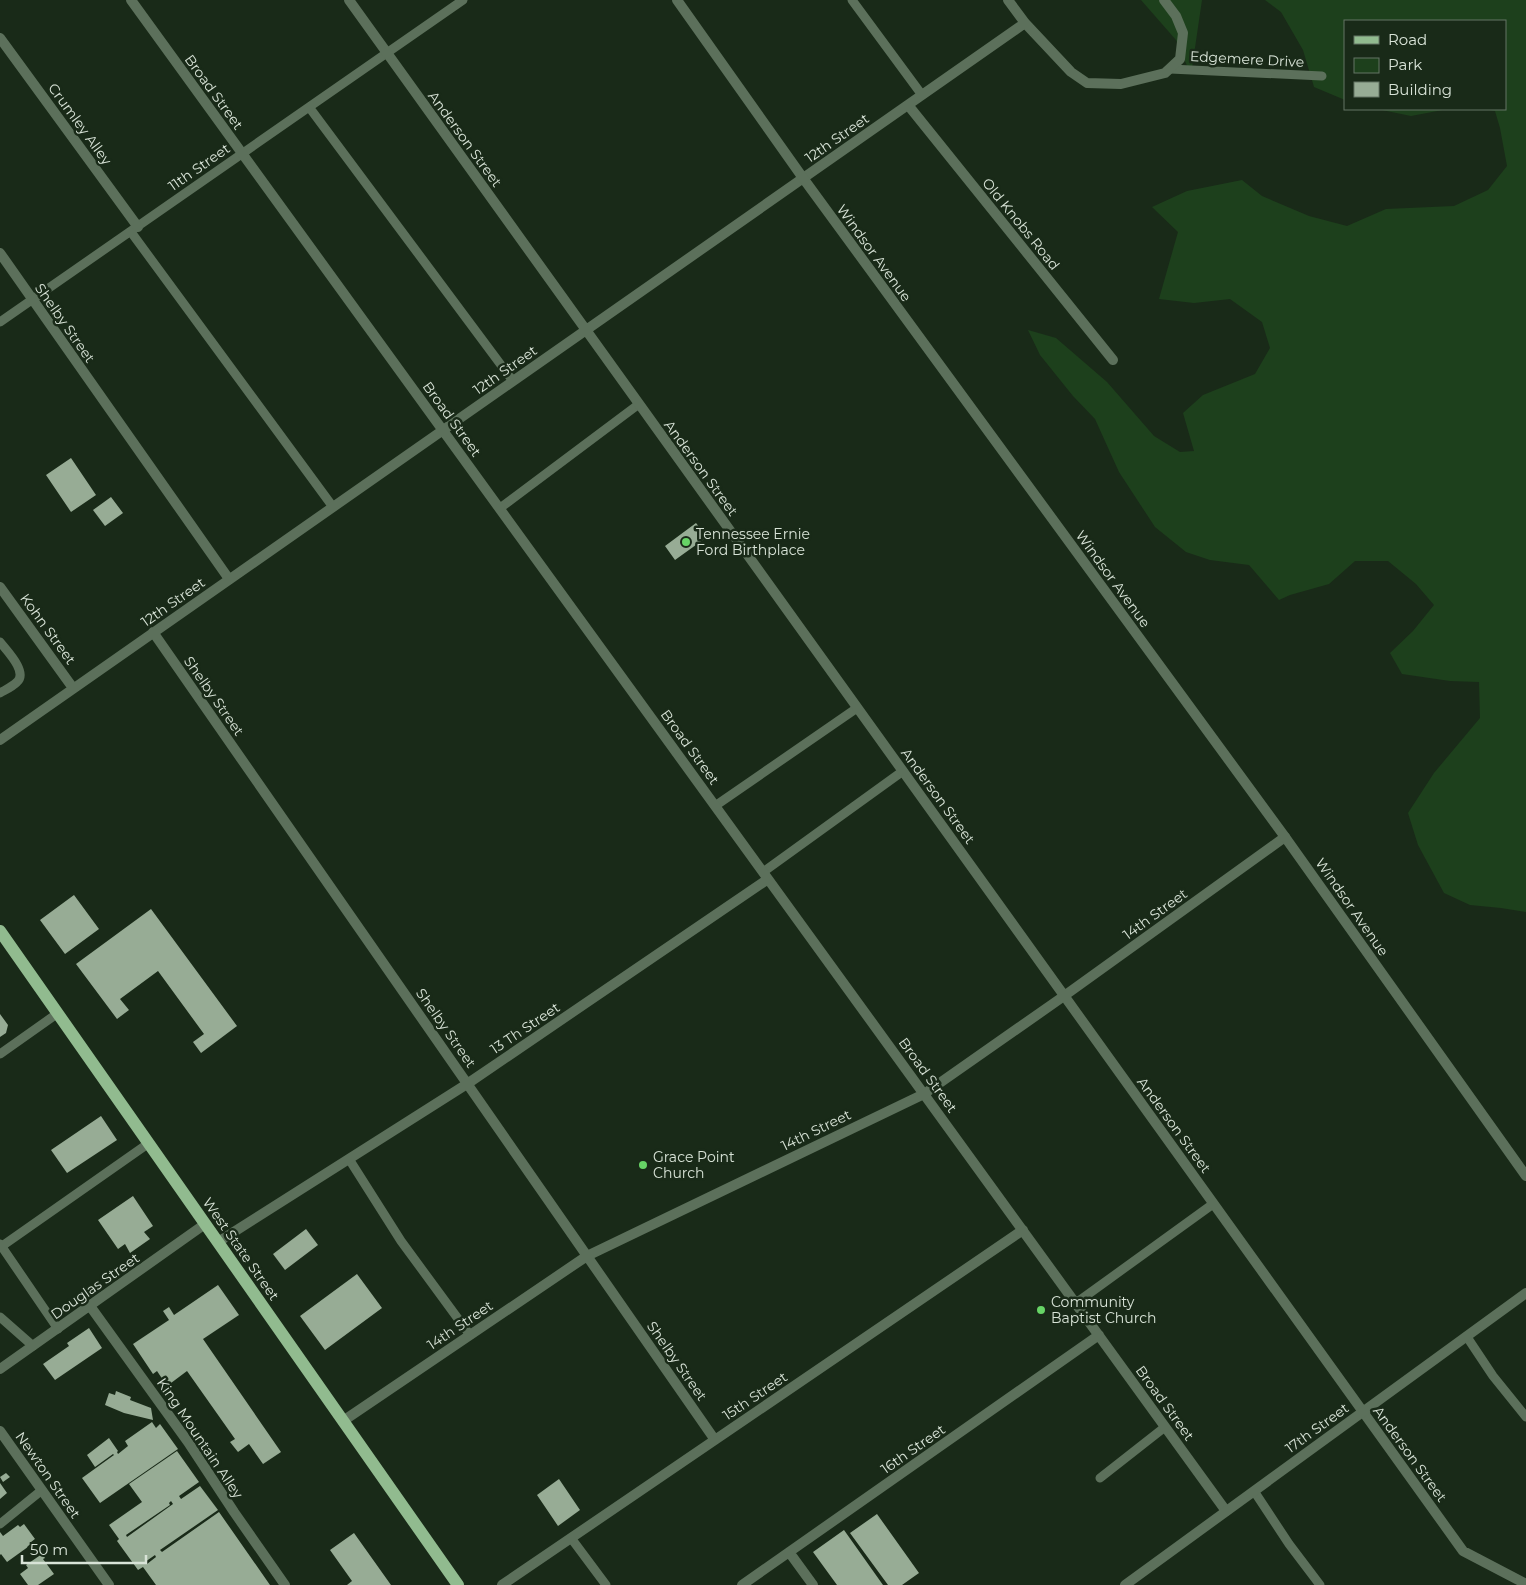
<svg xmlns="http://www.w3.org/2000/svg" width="1526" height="1585" font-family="Montserrat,sans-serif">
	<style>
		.green { fill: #1d401c }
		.building { fill: #97ac95; fill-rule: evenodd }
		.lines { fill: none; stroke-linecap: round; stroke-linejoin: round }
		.service { stroke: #5c705b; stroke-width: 9 }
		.minor { stroke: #5c705b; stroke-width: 10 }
		.tertiary { stroke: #5c705b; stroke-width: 10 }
		.primary { stroke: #91bb8f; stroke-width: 12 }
		.poi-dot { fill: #67d466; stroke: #192a18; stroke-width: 2 }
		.labels { text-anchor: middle; stroke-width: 5; stroke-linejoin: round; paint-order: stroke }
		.street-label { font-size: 14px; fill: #d8e3d7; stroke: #192a18 }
		.poi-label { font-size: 14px; fill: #d8e3d7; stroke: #192a18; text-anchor: start }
	</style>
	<rect width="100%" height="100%" fill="#192a18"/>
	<path class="green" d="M1141,0H1202L1191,75L1176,40Z
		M1265,0H1526V912L1501,908L1470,905L1444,893L1418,845L1408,813L1434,773L1480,718L1479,682L1450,681L1402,674L1390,653L1413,631L1434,605L1416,584L1388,561H1355L1329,584L1290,595L1279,600L1249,565L1210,560L1186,552L1155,527L1119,472L1095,419L1073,396L1040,355L1028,330L1056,338L1107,382L1154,436L1180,452L1194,451L1183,413L1203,395L1255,374L1270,348L1262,322L1230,299L1194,303L1159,299L1178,232L1152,207L1187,191L1242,180L1262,196L1309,216L1347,226L1386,209L1454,206L1488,190L1507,166L1500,128L1495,111L1482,109H1505V21H1345V100L1314,87L1303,50L1281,12Z
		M1377,109H1448L1411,116Z"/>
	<path class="building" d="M71,458L96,495L71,512L46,475Z
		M111,497L123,513L105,526L93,510Z
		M696,523L707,537L675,560L665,546Z
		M74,895L99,929L65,954L40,920Z
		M151,909L237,1026L201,1053L193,1042L204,1034L158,971L120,999L129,1010L117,1019L76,964Z
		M0,1014L8,1025L6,1033L0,1037Z
		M101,1116L117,1140L67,1173L51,1150Z
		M133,1196L153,1226L144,1232L150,1239L130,1253L125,1244L118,1249L98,1220Z
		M306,1229L318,1245L285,1270L273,1254Z
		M357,1274L382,1308L325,1350L300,1316Z
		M218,1285L239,1315L203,1339L281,1452L263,1464L249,1444L238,1452L230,1442L235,1439L187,1371L167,1386L157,1371L153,1374L133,1344L169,1320L163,1311L169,1307L174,1315Z
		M89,1328L102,1348L55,1380L43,1364L69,1346L67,1343Z
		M116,1391L131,1397L130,1400L151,1408L153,1420L124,1413L105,1405L109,1393L115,1395Z
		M152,1422L156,1428L160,1424L178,1449L100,1503L82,1478L114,1455L113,1454L95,1467L87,1455L109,1438L118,1451L117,1452L118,1454L128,1446L125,1441Z
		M177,1451L199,1482L179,1496L181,1499L200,1486L218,1510L160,1550L162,1552L219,1512L270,1585H156L143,1567L138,1570L117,1541L119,1539L109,1525L142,1502L129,1484ZM171,1501L173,1504L127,1537L126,1535L170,1505L169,1503ZM155,1555L156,1557L147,1564L145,1562Z
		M6,1473L10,1477L3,1482L0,1477Z
		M559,1479L580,1510L558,1526L537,1495Z
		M0,1483L7,1493L0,1499Z
		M877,1514L919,1573L902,1585H888L850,1533Z
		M24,1524L35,1539L31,1542L32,1544L7,1562L1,1554L0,1555V1532L3,1536L18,1525L20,1527Z
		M844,1530L883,1585H837L813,1552Z
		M354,1533L391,1585H347L352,1581L330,1550Z
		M42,1554L45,1558L43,1559L54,1574L38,1585H28L20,1574L28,1568L26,1565Z"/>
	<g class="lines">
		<path class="service" d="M852,0L922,95
			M1170,69L1322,76
			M309,107L513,381
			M131,232L333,507
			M0,322L463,0
			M500,508L639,404
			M0,642C7,651 28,672 17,682C12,687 5,690 0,693
			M715,806L857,708
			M763,872L903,771
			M0,1054L58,1013
			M349,1159L401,1241L470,1335
			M0,1244L58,1329
			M2,1246L149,1143
			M1076,1303L1213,1204
			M0,1317L33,1346
			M1467,1337L1493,1376L1526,1417
			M1100,1478L1165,1427
			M1254,1491L1289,1544L1320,1585
			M0,1524L42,1490
			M571,1538L606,1585"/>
		<path class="minor" d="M131,0L1226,1511
			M349,0L1463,1551L1526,1584
			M1008,0L1025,23L1071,72L1087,83L1121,84L1165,73L1180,59L1183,33L1176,16L1164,0
			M0,38L138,227
			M908,105L1113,360
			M0,253L229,579
			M0,587L73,688
			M153,632L715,1440
			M0,740L1025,23
			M218,1242L467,1084L768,879
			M90,1306L188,1442L234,1512L285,1585
			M0,1369L205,1224
			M343,1421L587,1256L924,1094L1064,996L1285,837
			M0,1431L109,1585
			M789,1552L813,1585
			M502,1585L1023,1230
			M742,1585L1099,1335"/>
		<path class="tertiary" d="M677,0L803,178L1285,837L1526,1176
			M1125,1585L1526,1293"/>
		<path class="primary" d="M0,931L458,1585"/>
	</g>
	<g class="poi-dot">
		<circle cx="686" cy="542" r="5"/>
		<circle cx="643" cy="1165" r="5"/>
		<circle cx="1041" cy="1310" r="5"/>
	</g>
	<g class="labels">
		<g class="street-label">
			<text transform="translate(1247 59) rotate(3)" y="5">Edgemere Drive</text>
			<text transform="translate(214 92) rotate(54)" y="5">Broad Street</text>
			<text transform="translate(80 124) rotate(54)" y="5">Crumley Alley</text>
			<text transform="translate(837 138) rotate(-35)" y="5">12th Street</text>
			<text transform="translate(465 139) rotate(54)" y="5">Anderson Street</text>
			<text transform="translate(199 167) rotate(-35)" y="5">11th Street</text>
			<text transform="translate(1021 224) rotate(51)" y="5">Old Knobs Road</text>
			<text transform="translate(874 253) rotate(54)" y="5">Windsor Avenue</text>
			<text transform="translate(65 323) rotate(55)" y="5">Shelby Street</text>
			<text transform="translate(505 370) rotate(-35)" y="5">12th Street</text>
			<text transform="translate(452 419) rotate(54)" y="5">Broad Street</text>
			<text transform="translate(701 468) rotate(54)" y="5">Anderson Street</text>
			<text transform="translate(1113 579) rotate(54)" y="5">Windsor Avenue</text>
			<text transform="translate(173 602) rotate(-35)" y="5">12th Street</text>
			<text transform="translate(48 629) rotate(54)" y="5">Kohn Street</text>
			<text transform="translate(214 696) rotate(55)" y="5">Shelby Street</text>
			<text transform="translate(690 747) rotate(54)" y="5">Broad Street</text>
			<text transform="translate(938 796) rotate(54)" y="5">Anderson Street</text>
			<text transform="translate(1352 907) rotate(55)" y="5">Windsor Avenue</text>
			<text transform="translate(1155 914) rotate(-36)" y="5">14th Street</text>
			<text transform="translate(446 1028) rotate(55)" y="5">Shelby Street</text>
			<text transform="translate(525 1028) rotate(-34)" y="5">13 Th Street</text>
			<text transform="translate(928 1075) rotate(54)" y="5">Broad Street</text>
			<text transform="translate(1174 1125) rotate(54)" y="5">Anderson Street</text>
			<text transform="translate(816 1130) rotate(-26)" y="5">14th Street</text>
			<text transform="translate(241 1249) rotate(55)" y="5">West State Street</text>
			<text transform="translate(95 1286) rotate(-35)" y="5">Douglas Street</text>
			<text transform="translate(460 1325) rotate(-34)" y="5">14th Street</text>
			<text transform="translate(677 1361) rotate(55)" y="5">Shelby Street</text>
			<text transform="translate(755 1396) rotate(-34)" y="5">15th Street</text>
			<text transform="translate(1165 1403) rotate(54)" y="5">Broad Street</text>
			<text transform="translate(1317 1428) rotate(-36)" y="5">17th Street</text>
			<text transform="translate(200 1438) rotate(56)" y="5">King Mountain Alley</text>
			<text transform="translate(913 1449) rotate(-35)" y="5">16th Street</text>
			<text transform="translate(1410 1454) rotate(54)" y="5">Anderson Street</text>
			<text transform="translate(48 1475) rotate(55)" y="5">Newton Street</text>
		</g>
		<g class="poi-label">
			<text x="696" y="539">Tennessee Ernie<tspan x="696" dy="16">Ford Birthplace</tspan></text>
			<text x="653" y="1162">Grace Point<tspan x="653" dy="16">Church</tspan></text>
			<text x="1051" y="1307">Community<tspan x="1051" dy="16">Baptist Church</tspan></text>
		</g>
	</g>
	<rect x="1344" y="20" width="162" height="90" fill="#192a18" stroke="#657464"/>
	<rect x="1354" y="36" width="25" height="8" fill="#91bb8f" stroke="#657464"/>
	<text x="1388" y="45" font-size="15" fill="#d8e3d7">Road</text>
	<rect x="1354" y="58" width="25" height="15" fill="#1d401c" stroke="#657464"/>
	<text x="1388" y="70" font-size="15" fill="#d8e3d7">Park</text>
	<rect x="1354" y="82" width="25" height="15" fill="#97ac95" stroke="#657464"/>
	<text x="1388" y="95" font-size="15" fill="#d8e3d7">Building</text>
	<path d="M22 1555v8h124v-8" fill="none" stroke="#d8e3d7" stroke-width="2.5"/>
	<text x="30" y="1555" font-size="15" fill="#d8e3d7" stroke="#192a18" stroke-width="4" paint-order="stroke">50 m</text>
</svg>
